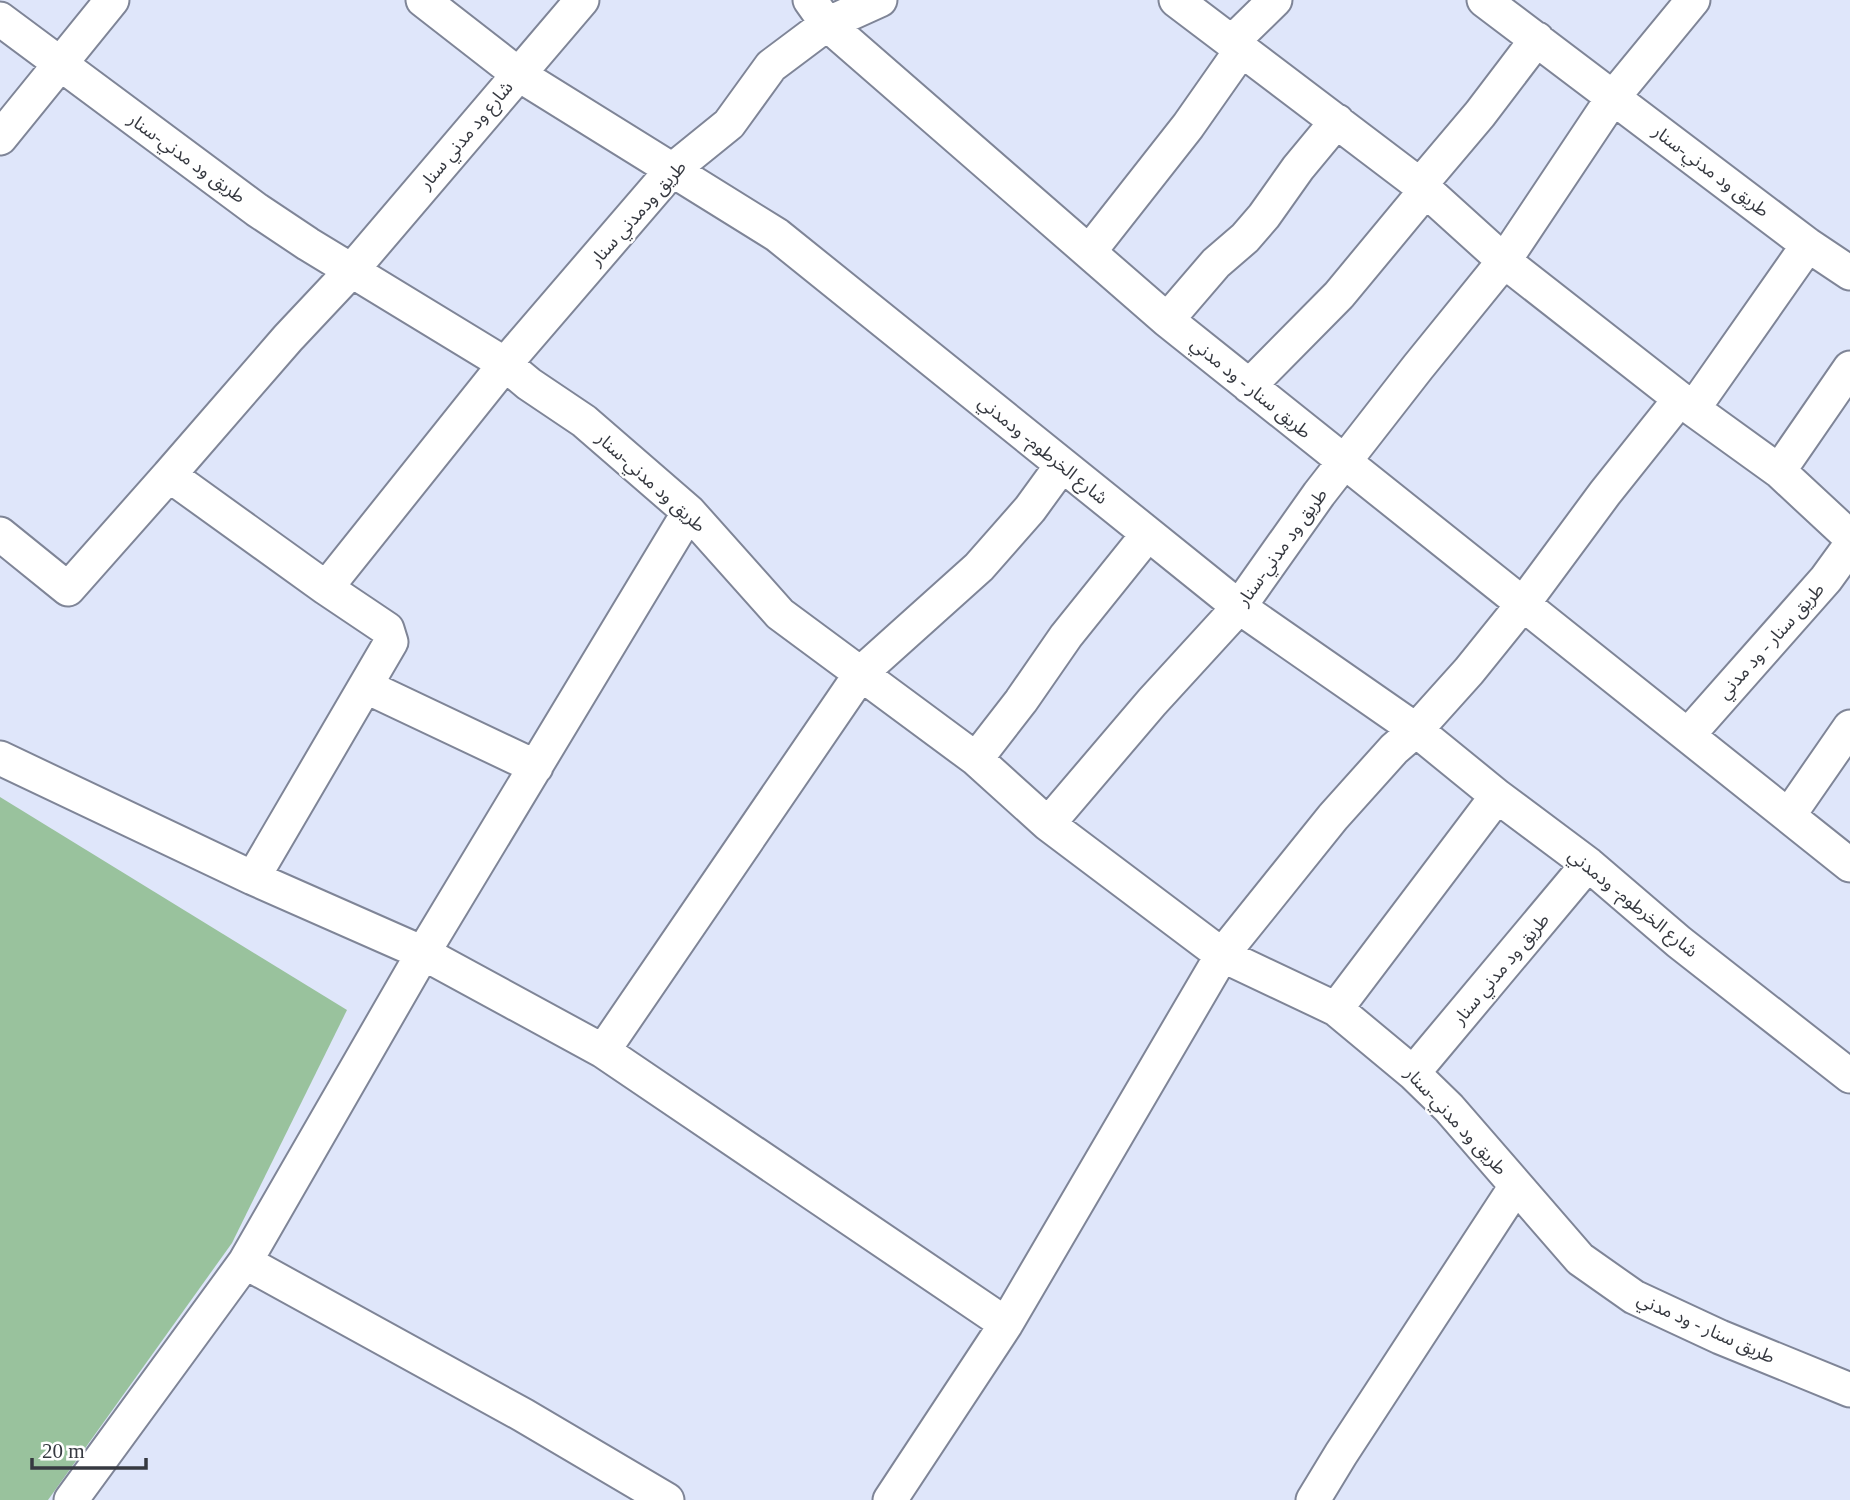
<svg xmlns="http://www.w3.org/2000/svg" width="1850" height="1500" font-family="'Times New Roman','Noto Sans Arabic',serif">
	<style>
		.green { fill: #99c29d }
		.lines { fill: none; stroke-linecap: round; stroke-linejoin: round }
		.minor-casing { stroke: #7f8597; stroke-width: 37 }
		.minor { stroke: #fff; stroke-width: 33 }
		.labels { text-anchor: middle; stroke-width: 5; stroke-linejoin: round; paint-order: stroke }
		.street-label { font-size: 18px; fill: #363940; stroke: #fff }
	</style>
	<rect width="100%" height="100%" fill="#dfe6fa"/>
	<path class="green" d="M0,797L347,1010L232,1243L48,1500H0Z"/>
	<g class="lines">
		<defs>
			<path id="minor" d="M423,0L518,74L777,235L1239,607L1416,730L1497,796L1588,864L1679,942L1850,1076
				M810,0L827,24L1167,320L1850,865
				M1176,0L1420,185L1504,261L1693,409L1779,471L1850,537
				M1484,0L1808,245L1850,273
				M0,19L257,210L308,244L505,364L529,384L584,421L689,512L780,614L976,759L1048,824L1222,955L1336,1009L1413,1073L1449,1108L1580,1259L1634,1297L1720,1337L1850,1390
				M1232,42L1275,0
				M0,138L112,0
				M1420,185L1480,114L1537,39
				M1089,252L1188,126L1242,49
				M1167,320L1216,263L1245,238L1264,216L1298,168L1337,121
				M1249,386L1339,295L1426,190
				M1693,409L1808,245
				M1779,471L1850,368
				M169,475L288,338L351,271L582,0
				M0,534L68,589L169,475L326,588L505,364L671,171L729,124L771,66L827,24L880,0
				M367,687L536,767
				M1689,734L1826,579L1850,546
				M0,758L253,878L423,953L603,1051L1006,1324
				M976,759L1021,701L1066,636L1148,534
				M1789,815L1850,727
				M1048,824L1152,702L1239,607L1319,494L1418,367L1504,261L1614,96L1693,0
				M253,878L391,642L387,629L326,588
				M1336,1009L1497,796
				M603,1051L862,672L979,567L1030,509L1062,465
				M1413,1073L1588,864
				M245,1262L523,1415L667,1500
				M71,1500L245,1262L423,953L689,512
				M890,1500L1006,1324L1222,955L1333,817L1394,749L1416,730L1469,671L1523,604L1605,493L1680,399
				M1313,1500L1341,1454L1516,1186"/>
		</defs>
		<use href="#minor" class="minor-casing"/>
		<use href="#minor" class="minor"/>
	</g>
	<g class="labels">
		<g class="street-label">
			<text transform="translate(466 135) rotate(-50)" y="6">شارع ود مدني سنار</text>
			<text transform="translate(187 158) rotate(36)" y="6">طريق ود مدني-سنار</text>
			<text transform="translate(1711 171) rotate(37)" y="6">طريق ود مدني-سنار</text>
			<text transform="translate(638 213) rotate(-48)" y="6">طريق ودمدني سنار</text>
			<text transform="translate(1251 388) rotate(39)" y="6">طريق سنار - ود مدني</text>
			<text transform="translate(1043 450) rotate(39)" y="6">شارع الخرطوم- ودمدني</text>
			<text transform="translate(651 482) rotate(42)" y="6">طريق ود مدني-سنار</text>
			<text transform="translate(1282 547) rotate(-54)" y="6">طريق ود مدني-سنار</text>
			<text transform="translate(1771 641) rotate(-48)" y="6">طريق سنار - ود مدني</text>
			<text transform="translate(1633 903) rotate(39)" y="6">شارع الخرطوم- ودمدني</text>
			<text transform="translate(1501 969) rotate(-50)" y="6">طريق ود مدني سنار</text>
			<text transform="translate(1456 1121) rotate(47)" y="6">طريق ود مدني-سنار</text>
			<text transform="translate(1706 1328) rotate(24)" y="6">طريق سنار - ود مدني</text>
		</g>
	</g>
	<path d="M32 1458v10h114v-10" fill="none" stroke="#363940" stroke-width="3.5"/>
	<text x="42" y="1458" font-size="21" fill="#363940" stroke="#ffffff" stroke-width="5" paint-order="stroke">20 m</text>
</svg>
